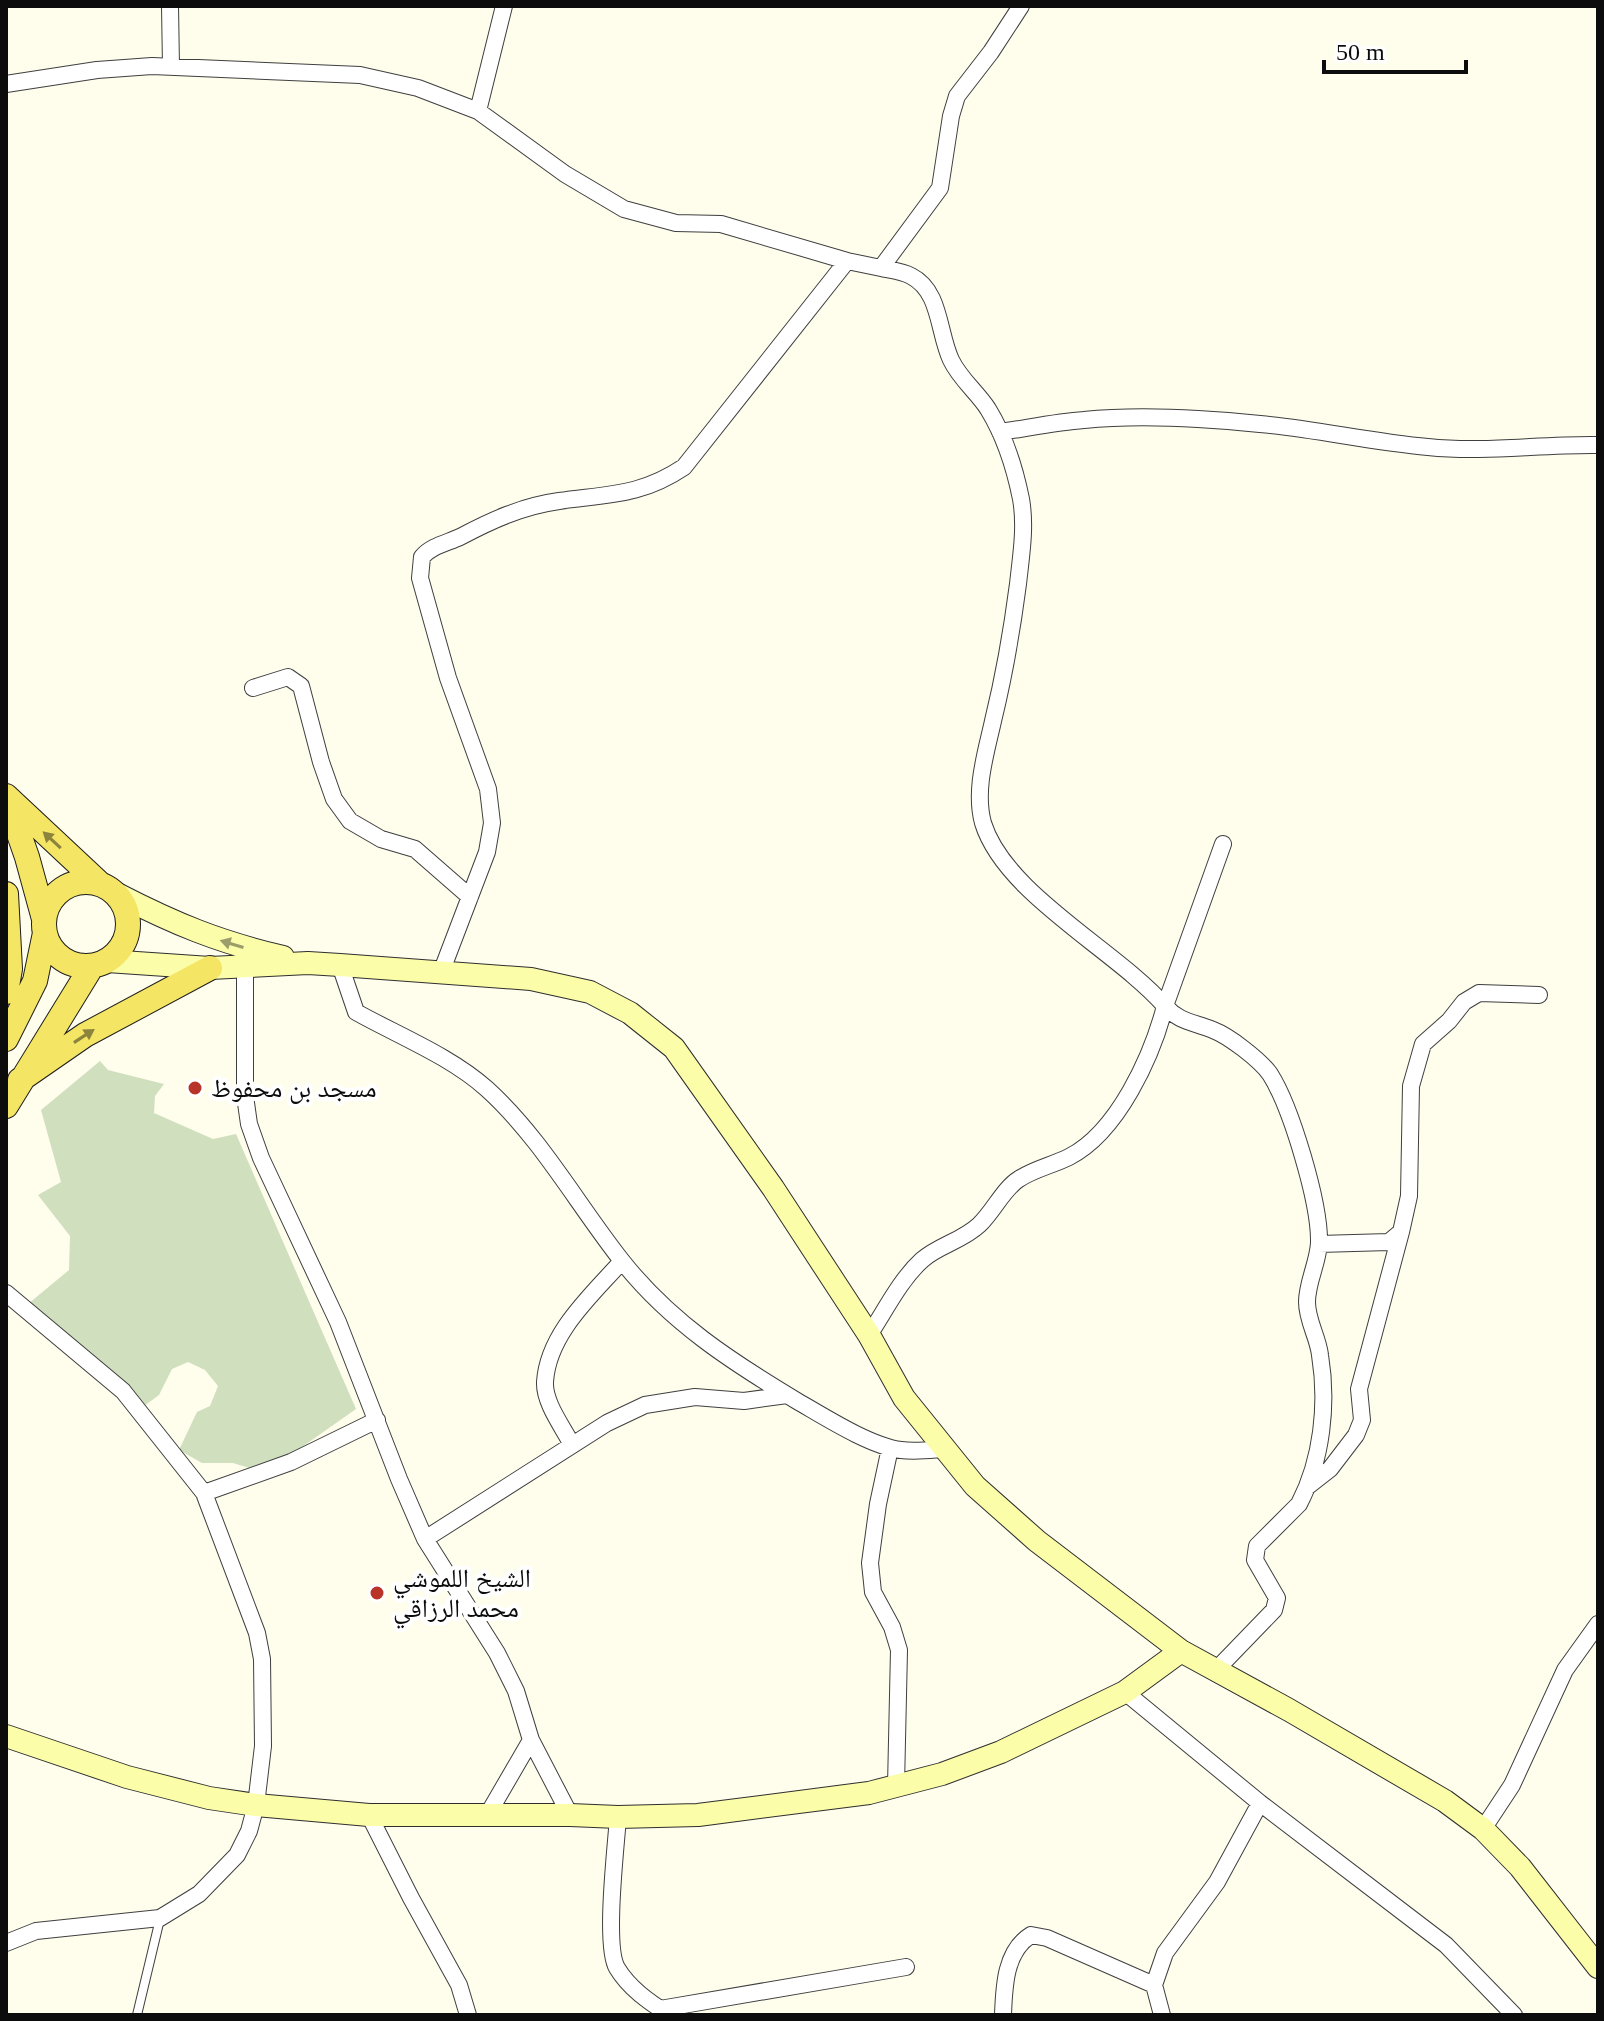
<svg xmlns="http://www.w3.org/2000/svg" width="1604" height="2021" font-family="'Times New Roman','Noto Naskh Arabic',serif">
	<style>
		.cemetery { fill: #d0dfbe }
		.lines { fill: none; stroke-linecap: round; stroke-linejoin: round }
		.lane-casing { stroke: #3f3f3f; stroke-width: 10 }
		.street-casing { stroke: #3f3f3f; stroke-width: 18 }
		.secondary-casing { stroke: #2e2e2e; stroke-width: 24 }
		.primary-casing { stroke: #1d1d1d; stroke-width: 26 }
		.lane { stroke: #fff; stroke-width: 8 }
		.street { stroke: #fff; stroke-width: 16 }
		.secondary { stroke: #fbfda8; stroke-width: 22 }
		.primary { stroke: #f5e565; stroke-width: 24 }
		.oneway { fill: #8c833d }
		.oneway2 { fill: #9b9d6a }
		.poi-dot { fill: #b93428; stroke: #fff; stroke-width: 3 }
		.labels { text-anchor: middle; stroke-width: 8; stroke-linejoin: round; paint-order: stroke }
		.poi-label { font-size: 26px; fill: #0c0c0c; stroke: #fff; text-anchor: start }
	</style>
	<rect width="100%" height="100%" fill="#fffdec"/>
	<path class="cemetery" d="M100,1061L108,1070L164,1084L155,1096L154,1113L213,1139L236,1134L356,1409L292,1454L256,1470L233,1463H202L179,1450L197,1412L210,1406L218,1386L205,1370L188,1362L172,1369L159,1395L144,1406L28,1304L69,1270L70,1236L38,1195L61,1182L41,1110Z"/>
	<g class="lines">
		<defs>
			<path id="lane" d="M137,2015L160,1919"/>
			<path id="street" d="M170,6L171,67
				M6,84L97,70L152,66L360,75L418,88L478,111L565,174L624,209L676,223L721,224L847,261L881,268L940,188L951,116L957,96L991,52L1021,6
				M478,111L504,6
				M1000,432C1028,428 1056,422 1084,420C1142,414 1202,418 1260,424C1316,429 1371,442 1428,447C1485,453 1541,444 1598,445
				M253,688L288,677L301,686L321,762L334,799L350,821L381,839L415,849L470,897
				M340,965L356,1012C399,1036 450,1056 487,1089C541,1138 577,1204 622,1261C670,1322 732,1362 797,1401C825,1417 870,1446 901,1450C915,1452 930,1450 944,1449
				M245,967V1096L249,1124L261,1158L338,1322L399,1479L425,1539L497,1653L516,1691L531,1740L570,1815
				M442,970L487,852L492,823L488,789L448,678L420,578L422,557C431,546 447,543 460,537C492,520 523,506 559,501C608,494 641,496 684,467L847,261
				M1319,1244L1389,1242L1401,1232L1409,1196L1411,1086L1423,1044L1449,1021L1464,1002L1479,993L1539,995
				M6,1293L123,1391L204,1493
				M869,1335C885,1311 900,1280 922,1260C939,1245 962,1241 979,1225C993,1212 1004,1188 1019,1179C1034,1169 1053,1165 1069,1157C1118,1132 1152,1056 1165,1006C1116,950 1005,894 983,823C974,790 986,753 993,721C1004,676 1012,630 1018,584C1021,556 1026,527 1021,499C1015,469 1004,435 988,409C977,392 960,379 951,360C938,333 941,291 911,276C902,271 890,270 881,268
				M572,1445C563,1427 544,1403 545,1382C548,1333 592,1295 622,1261
				M890,1448L878,1504L870,1563L873,1592L892,1627L899,1650L896,1786
				M1307,1487L1330,1469L1356,1435L1362,1420L1359,1389L1401,1232
				M425,1539L607,1423L645,1405L695,1397L744,1401L787,1395
				M1216,1670L1274,1610L1277,1598L1255,1560L1257,1546L1299,1504C1322,1460 1328,1404 1320,1355C1318,1337 1307,1321 1307,1302C1307,1282 1318,1263 1319,1243C1320,1203 1291,1107 1270,1074C1260,1060 1229,1036 1213,1030C1193,1022 1179,1022 1165,1006L1223,844
				M1125,1692L1260,1803L1446,1945L1514,2015
				M488,1814L531,1740
				M369,1815L411,1898L459,1985L468,2015
				M618,1817C616,1847 604,1946 617,1968C629,1988 649,2002 668,2014
				M1483,1829L1512,1785L1565,1670L1598,1624
				M6,1943L36,1931L160,1918L199,1894L237,1855L249,1831L256,1805L263,1746L262,1659L257,1633L204,1493L291,1462L377,1420
				M660,2009L906,1967
				M1003,2015C1004,1987 1005,1951 1031,1935L1047,1938L1154,1985
				M1162,2015L1154,1985L1165,1953L1217,1882L1260,1803"/>
			<path id="secondary" d="M117,894C175,924 219,942 283,957
				M107,961L210,968L308,963L340,965L531,979L590,992L630,1013L674,1048L773,1188L869,1335L904,1398L975,1486L1037,1541L1181,1651L1289,1710L1445,1801L1483,1829L1520,1867L1598,1967
				M6,1736L127,1777L209,1798L256,1805L369,1815H570L618,1817L698,1815L869,1793L942,1774L1001,1752L1125,1692L1181,1651"/>
			<path id="primary" d="M6,796L99,883
				M7,800L27,857L44,919
				M44 924a42 42 0 1 1 84 0a42 42 0 1 1-84 0Z
				M6,894L10,969L6,992
				M6,1039L35,981L45,933
				M20,1080L85,1035L210,968
				M6,1106L92,966"/>
		</defs>
		<use href="#lane" class="lane-casing"/>
		<use href="#street" class="street-casing"/>
		<use href="#secondary" class="secondary-casing"/>
		<use href="#primary" class="primary-casing"/>
		<use href="#lane" class="lane"/>
		<use href="#street" class="street"/>
		<use href="#secondary" class="secondary"/>
		<use href="#primary" class="primary"/>
	</g>
	<defs><path id="oneway-solid" d="M-6-.8H1V-3.2L6.5 0L1 3.2V.8H-6Z" transform="scale(2)"/></defs>
	<g class="oneway">
		<use href="#oneway-solid" transform="translate(52 840) rotate(-137)"/>
		<use href="#oneway-solid" transform="translate(84 1036) rotate(-33)"/>
	</g>
	<use class="oneway2" href="#oneway-solid" transform="translate(232 944) rotate(-163)"/>
	<g class="poi-dot">
		<circle cx="195" cy="1088" r="8"/>
		<circle cx="377" cy="1593" r="8"/>
	</g>
	<g class="labels">
		<g class="poi-label">
			<text x="211" y="1097">مسجد بن محفوظ</text>
			<text x="393" y="1587">الشيخ اللموشي<tspan x="393" dy="30">محمد الرزاقي</tspan></text>
		</g>
	</g>
	<rect width="1604" height="2021" fill="none" stroke="#0c0c0c" stroke-width="16"/>
	<path d="M1324 60v12h142v-12" fill="none" stroke="#0c0c0c" stroke-width="4"/>
	<text x="1336" y="60" font-size="24" fill="#0c0c0c" stroke="#ffffff" stroke-width="6" paint-order="stroke">50 m</text>
</svg>
